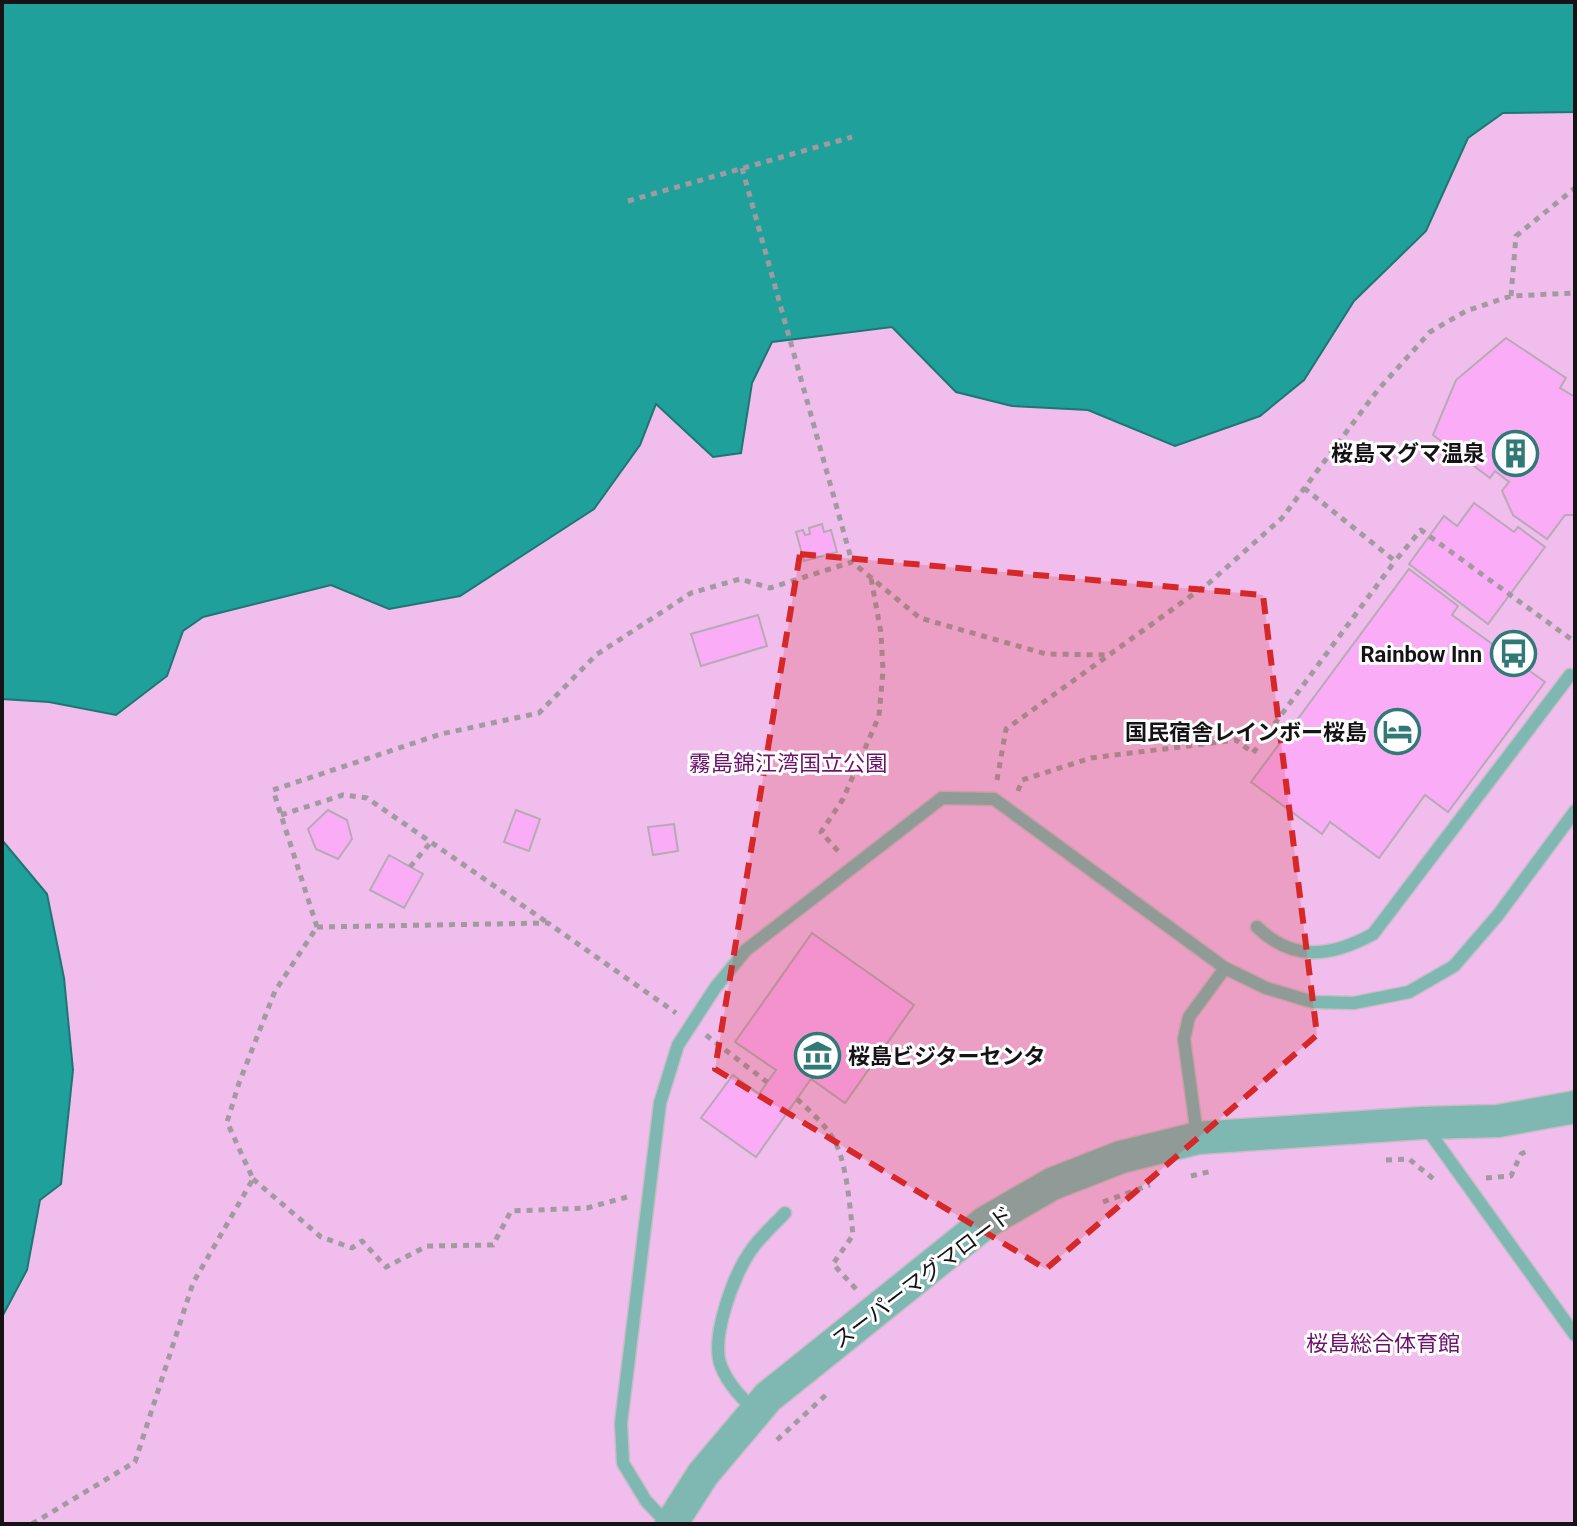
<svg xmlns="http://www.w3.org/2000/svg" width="1577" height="1526" font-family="Roboto,'Noto Sans JP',sans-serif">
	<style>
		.green { fill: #f0bdec }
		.water { fill: #20a09b; stroke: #1d7673; stroke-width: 2 }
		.building { fill: #faadf6; stroke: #b5abb4; stroke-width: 2 }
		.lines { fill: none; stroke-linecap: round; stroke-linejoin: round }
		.service-casing { stroke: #c6bec5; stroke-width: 15 }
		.tertiary-casing { stroke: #c6bec5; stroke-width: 35 }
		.path { stroke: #a19aa1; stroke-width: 5; stroke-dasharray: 6 6; stroke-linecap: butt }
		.service { stroke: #7fb7b3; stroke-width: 12 }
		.tertiary { stroke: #7fb7b3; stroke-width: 32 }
		.marked { fill: #d62828; fill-opacity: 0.2; stroke: #d62828; stroke-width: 6; stroke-dasharray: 16 10; stroke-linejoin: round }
		.labels { text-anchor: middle; stroke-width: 6; stroke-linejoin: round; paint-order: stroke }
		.poi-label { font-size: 22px; font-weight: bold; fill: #161316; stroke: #fff; text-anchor: end }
		.park-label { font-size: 22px; fill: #6c116c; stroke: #fff }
		.street-label { font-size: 22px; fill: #161316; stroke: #fff }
	</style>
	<rect width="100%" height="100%" fill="#ede3ec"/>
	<path class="green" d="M2,2H1575V1524H2Z"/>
	<path class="water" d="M2,2H1575V112L1503,113L1468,138L1426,231L1354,301L1304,380L1260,416L1175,446L1088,410L1012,406L956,392L892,327L772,342L752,383L741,453L713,457L656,404L640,445L594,509L460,596L389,609L331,585L203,617L183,631L167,676L116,715L49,702L2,699Z
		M2,840L47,894L64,978L73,1070L61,1184L40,1200L27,1270L2,1317Z"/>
	<path class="building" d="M1506,338L1566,378L1560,388L1575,397V515H1565L1547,539L1513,515L1502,491L1509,482L1495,471L1490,478L1433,435L1456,380Z
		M1474,503L1514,532L1518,527L1545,547L1488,624L1409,564L1444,516L1457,526Z
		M822,524L824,532L831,530L837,552L804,561L796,532L803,530L805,535L810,534L809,528Z
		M1409,569L1458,606L1452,615L1545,682L1448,812L1425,795L1379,858L1330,822L1322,834L1251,782Z
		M758,615L767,646L701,666L691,634Z
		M328,810L347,820L352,839L338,859L316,849L308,829Z
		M516,810L540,819L529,851L504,842Z
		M674,824L678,851L653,855L648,827Z
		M389,855L423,874L404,908L370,890Z
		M812,933L914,1005L845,1103L811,1079L756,1157L701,1118L733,1075L759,1094L776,1070L735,1042Z"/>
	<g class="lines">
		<defs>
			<path id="service" d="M1257,927C1293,962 1331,957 1373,934L1570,675
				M1425,1126L1575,1335
				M1197,1135L1184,1039L1189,1017L1225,968
				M754,1410C741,1397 728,1384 721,1366C710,1338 734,1273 752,1249C761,1236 774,1225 785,1213
				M668,1524L646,1501L623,1463L621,1423L660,1103L678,1045L715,988L746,950L942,798L994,799L1225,968L1266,988L1313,1002L1354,1003L1409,992L1454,966L1498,915L1575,811"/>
			<path id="tertiary" d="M671,1524L703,1474L768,1397L986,1222L1052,1184L1121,1157L1198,1138L1422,1123L1498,1121L1575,1107"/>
		</defs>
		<use href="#service" class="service-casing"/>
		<use href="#tertiary" class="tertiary-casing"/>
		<path class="path" d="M742,168L852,562
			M628,201L852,137
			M1511,296L1516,236L1575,188
			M1304,488L1395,561L1421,530L1575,642
			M997,780L1006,729L1209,583L1282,518L1377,391L1430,332L1466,311L1511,296L1575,293
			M1018,791L1022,780L1091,758L1236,740L1253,753L1395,561
			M281,815L343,795L367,798L548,923
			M838,851L821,832L843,799L879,716L883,671L881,633L871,578
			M410,867L431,842
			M317,927L273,790L441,734L539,713L596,655L691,593L740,579L770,588L852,562L920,618L1046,654L1109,655
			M317,927L548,923L676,1013
			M706,1035L767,1082
			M797,1099C811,1112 826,1125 835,1142C847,1164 850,1209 853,1235L833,1264L856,1289
			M1386,1160L1409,1159L1436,1181
			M1191,1176L1212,1171
			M1486,1178L1511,1176L1521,1154L1529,1150
			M253,1179L321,1237L352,1248L362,1241L386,1267L427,1246L493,1245L511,1211L587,1208L627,1197
			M1103,1202L1150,1185
			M777,1440L828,1393
			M32,1524L135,1462L193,1283L253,1179L227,1122L239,1083L275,991L317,927"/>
		<use href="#service" class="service"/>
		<use href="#tertiary" class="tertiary"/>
	</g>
	<path class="marked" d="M800,554L1263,595L1317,1035L1046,1269L715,1069Z"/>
	<defs>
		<symbol id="building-ring" viewBox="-11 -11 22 22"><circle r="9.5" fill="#fff" stroke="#317976" stroke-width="1.5"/><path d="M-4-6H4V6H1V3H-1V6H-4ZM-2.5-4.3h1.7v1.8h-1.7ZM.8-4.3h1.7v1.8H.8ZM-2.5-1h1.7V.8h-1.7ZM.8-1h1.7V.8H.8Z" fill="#317976"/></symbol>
		<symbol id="bus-ring" viewBox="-11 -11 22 22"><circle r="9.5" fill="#fff" stroke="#317976" stroke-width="1.5"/><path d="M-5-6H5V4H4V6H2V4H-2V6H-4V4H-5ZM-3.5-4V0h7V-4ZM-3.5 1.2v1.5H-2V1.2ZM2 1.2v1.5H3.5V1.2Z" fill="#317976"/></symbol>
		<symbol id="hotel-ring" viewBox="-11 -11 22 22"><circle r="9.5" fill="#fff" stroke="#317976" stroke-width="1.5"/><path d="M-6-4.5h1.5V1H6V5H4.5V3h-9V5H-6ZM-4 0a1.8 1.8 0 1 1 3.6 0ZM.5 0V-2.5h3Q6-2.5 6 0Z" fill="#317976"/></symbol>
		<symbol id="museum-ring" viewBox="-11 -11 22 22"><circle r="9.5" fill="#fff" stroke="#317976" stroke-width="1.5"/><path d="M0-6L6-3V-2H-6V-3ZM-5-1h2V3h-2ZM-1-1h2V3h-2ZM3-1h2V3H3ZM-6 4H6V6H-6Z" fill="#317976"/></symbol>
	</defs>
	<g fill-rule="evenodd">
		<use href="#building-ring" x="1490" y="428" width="51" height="51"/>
		<use href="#bus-ring" x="1488" y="628" width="51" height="51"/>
		<use href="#hotel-ring" x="1372" y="706" width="51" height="51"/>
		<use href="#museum-ring" x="792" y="1030" width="51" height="51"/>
	</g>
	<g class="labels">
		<g class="poi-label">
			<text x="1485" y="461">桜島マグマ温泉</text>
			<text x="1482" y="662">Rainbow Inn</text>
			<text x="1367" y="740">国民宿舎レインボー桜島</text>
			<text x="848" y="1064" text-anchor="start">桜島ビジターセンタ</text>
		</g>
		<g class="park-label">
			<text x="788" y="771">霧島錦江湾国立公園</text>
			<text x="1383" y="1351">桜島総合体育館</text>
		</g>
		<g class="street-label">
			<text transform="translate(922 1277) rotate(-37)" y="8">スーパーマグマロード</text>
		</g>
	</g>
	<rect width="1577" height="1526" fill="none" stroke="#161316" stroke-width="8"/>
</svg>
